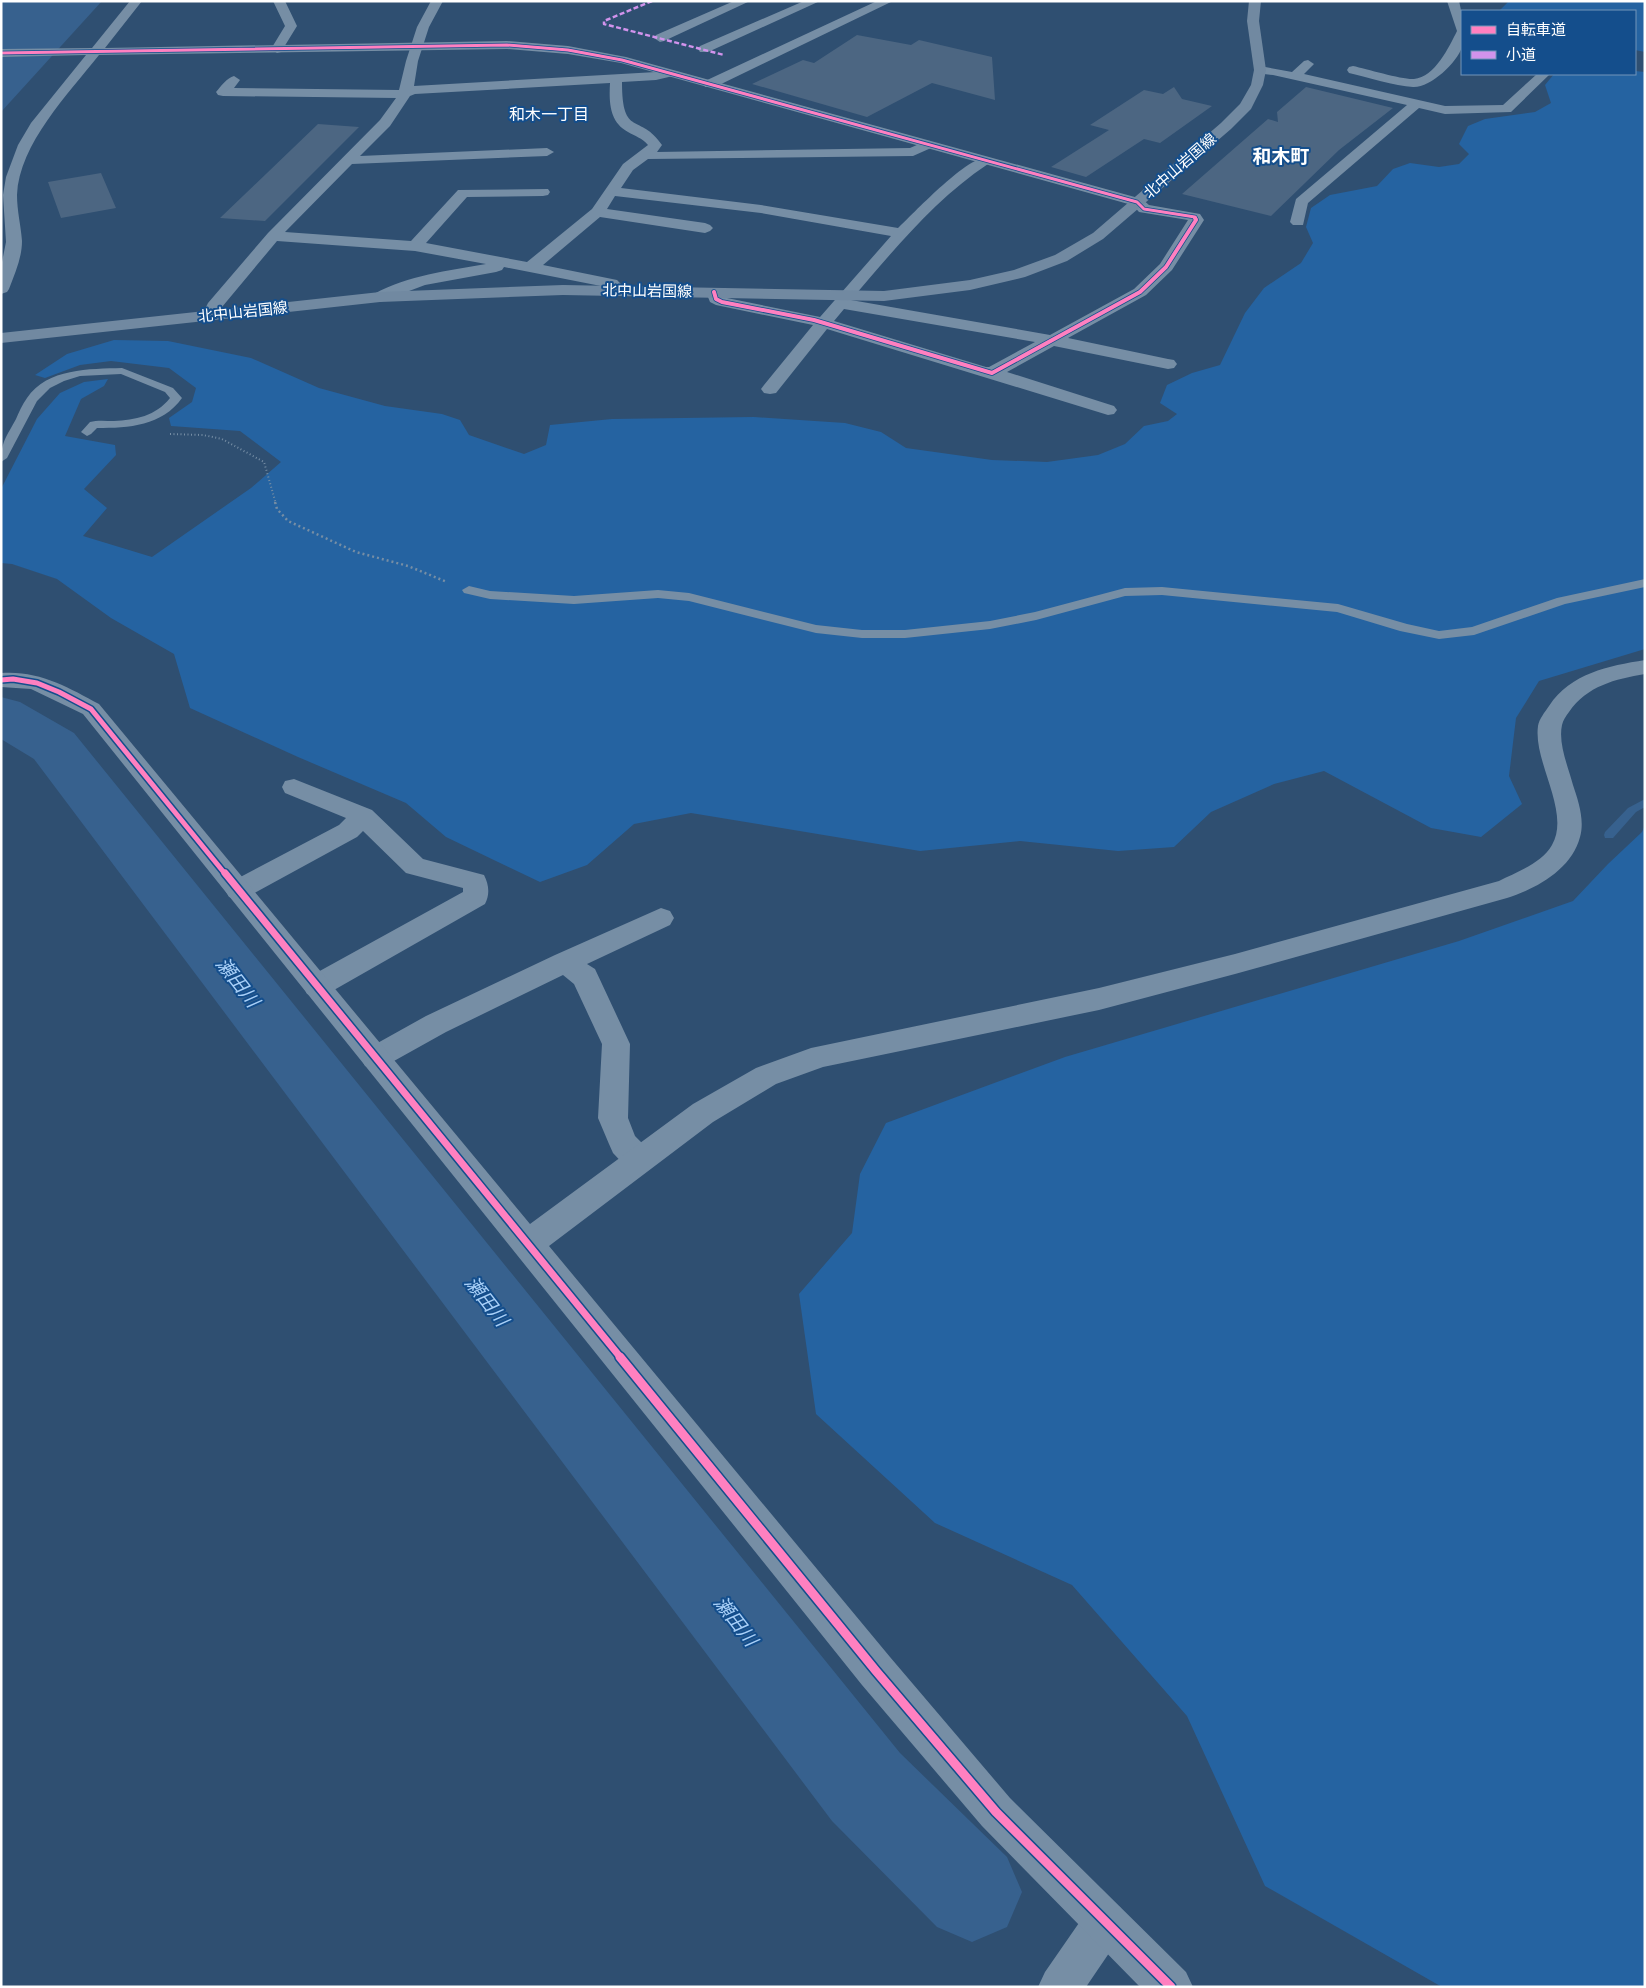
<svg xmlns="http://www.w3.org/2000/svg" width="1646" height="1988" font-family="Rubik,'Noto Sans JP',sans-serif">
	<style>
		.green { fill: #2563a1 }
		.water { fill: #37618e }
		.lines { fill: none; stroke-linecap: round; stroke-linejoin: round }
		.stream { fill: #37618e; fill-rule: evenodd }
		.river { fill: #37618e; fill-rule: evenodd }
		.building { fill: #4c6682 }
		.path-far1 { stroke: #768ea5; stroke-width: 2; stroke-dasharray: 1 2.5; stroke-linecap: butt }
		.path { stroke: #768ea5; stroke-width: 2.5; stroke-dasharray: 2 3; stroke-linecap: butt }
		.service { fill: #768ea5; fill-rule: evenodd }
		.minor { fill: #768ea5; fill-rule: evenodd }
		.tertiary { fill: #768ea5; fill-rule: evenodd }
		.secondary { fill: #7189a1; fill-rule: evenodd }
		.quiet { stroke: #d193ec; stroke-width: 2.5; stroke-dasharray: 5 2.5; stroke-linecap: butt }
		.cycleway-far4-casing { stroke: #144e8c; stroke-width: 4.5 }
		.cycleway-far3-casing { stroke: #144e8c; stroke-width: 5.5 }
		.cycleway-far2-casing { stroke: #144e8c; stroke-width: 8 }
		.cycleway-far1-casing { stroke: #144e8c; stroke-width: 10 }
		.cycleway-casing { stroke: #144e8c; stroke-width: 12 }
		.cycleway-far4 { stroke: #ff80c0; stroke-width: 3 }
		.cycleway-far3 { stroke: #ff80c0; stroke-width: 4 }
		.cycleway-far2 { stroke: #ff80c0; stroke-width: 5 }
		.cycleway-far1 { stroke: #ff80c0; stroke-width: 7 }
		.cycleway { stroke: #ff80c0; stroke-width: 9 }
		.labels { text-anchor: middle; stroke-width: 4; stroke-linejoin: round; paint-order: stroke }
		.far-street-label { font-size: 15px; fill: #fff; stroke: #144e8c }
		.far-neighbourhood-label { font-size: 16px; fill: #fff; stroke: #144e8c }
		.far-district-label { font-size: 19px; font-weight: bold; fill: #fff; stroke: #144e8c }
		.water-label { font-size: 19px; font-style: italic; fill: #a9d0f8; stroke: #144e8c }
	</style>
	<rect width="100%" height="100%" fill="#2f4f71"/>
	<path class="green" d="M1509,1H1645V52L1635,50V11L1500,10Z
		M1635,71L1645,72V649L1539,681L1516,718L1509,776L1522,804L1481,837L1431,828L1324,771L1274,784L1211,812L1174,847L1118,851L1020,841L920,851L691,813L634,824L587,865L540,882L446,837L406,803L298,757L190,708L174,654L111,618L57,579L12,564L1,563V489L37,419L60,393L84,382L108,379L104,386L81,399L65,436L115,445L116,455L84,489L107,508L83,536L152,557L251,488L281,462L240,431L171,426L169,418L192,402L196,388L169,368L111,361L80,365L45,378L35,375L67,354L114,340L168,341L251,358L319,388L385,406L442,414L460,420L469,435L524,454L546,445L550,425L612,419L754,417L845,423L881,432L906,448L992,460L1047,462L1098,455L1125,444L1144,426L1168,421L1177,414L1160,403L1167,385L1192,373L1220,365L1245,313L1264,288L1301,263L1313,243L1306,227L1311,208L1330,195L1377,186L1393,169L1410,163L1439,167L1459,164L1469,154L1459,144L1468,126L1485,119L1535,112L1551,103L1545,85L1554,74H1635Z
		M1645,825V1987H1442L1265,1886L1187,1716L1072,1585L935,1523L816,1414L799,1294L852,1233L860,1174L886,1123L1065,1057L1459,941L1573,901L1608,864L1642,832Z"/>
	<path class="water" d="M1,1H102L1,112Z"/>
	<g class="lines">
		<path class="stream" d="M1645,799V807L1636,812L1613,838H1605L1604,835L1605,832L1628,808Z"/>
		<path class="river" d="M1,697L20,702L74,733L900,1753L1007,1857L1022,1892L1007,1927L972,1942L937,1927L832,1821L34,759L1,739Z"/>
	</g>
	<path class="building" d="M857,35L911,45L919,40L992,57L995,100L932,83L867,117L752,84L803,60L814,63Z
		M1174,87L1182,99L1212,106L1160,143L1144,139L1086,177L1051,167L1109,130L1090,125L1144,90L1163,94Z
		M1306,87L1393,108L1339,150L1271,216L1182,194L1268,119L1278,122L1277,112Z
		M318,124L359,127L265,221L220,218Z
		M101,173L116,208L61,218L48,182Z"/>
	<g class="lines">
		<path class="path-far1" d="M170,434L203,435L222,439L264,462L276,504"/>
		<path class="path" d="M275,502L277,509L288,521L356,552L408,566L447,582"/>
		<path class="service" d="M122,368L173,388L182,398C162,426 129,428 97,428L91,434L87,436L81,432L90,422C97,420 106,421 114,421C135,420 156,416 170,398L165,392L121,374L80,376L64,381L50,388L37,401L7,458L1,462C1,441 7,436 16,419C19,412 22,405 27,398C47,368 90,369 122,368Z
			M1645,579V587L1565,604L1474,635L1439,639L1400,631L1337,612L1162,595L1125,596L1036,620L990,629L905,638H862L816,633L689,601L658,598L574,604L490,599L464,593L462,590L469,586L490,591L574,596L658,590L689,593L816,625L862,630H905L990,621L1035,612L1125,588L1162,587L1338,604L1407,624L1439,631L1472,627L1557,598Z"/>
		<path class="minor" d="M273,1H285L297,26L281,52L277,53L271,49L285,26Z
			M431,1H443L429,27L418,61L414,86L656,72L669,69L675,73L673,76L656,80L622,82C622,139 640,112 662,145L657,152L910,148L926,141L933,145L931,148L913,156L648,159L633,170L621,188L761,205L898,228C913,214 970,153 988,158L990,161L988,164C935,199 892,252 851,300L1050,335L1134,289L1160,264L1188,220L1139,212L1130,202L1132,199H1142L1149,205L1200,214L1204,220L1172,270L1146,295L1068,338L1168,359L1174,360L1177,364L1174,368L1168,369L1054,346L1007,372L1114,406L1117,410L1114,414L1108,415L827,329L776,393L770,394L764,393L761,389L764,385L813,325L716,305L710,302L706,292L708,289H720L723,296L727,298L820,317L891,236L761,213L615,196L607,209L705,223L710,225L713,228L710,231L705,233L600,217L543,265L617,280L627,290L625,293C616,296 612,293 606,287L504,267L502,270L496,272L425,285L380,302L374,300L372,297L374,294C409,275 447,271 486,264L415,251L277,241L222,307L216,319H204L202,315L208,303L268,233L380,120L396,98L223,96L218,95L216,92C221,86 227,78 234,76L240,80L234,88L399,90L406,61L417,27ZM610,83C609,101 609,122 628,132C635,136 642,138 648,145L623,164L592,209L527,262L426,243L467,197L543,196L548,195L550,192L548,189L458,190L411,241L285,232L352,164L547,156L554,152L547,148L360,156L390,126L410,96L415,94ZM844,309L1035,342L989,367H986L834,321Z
			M734,1H750L664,41L660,42L654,38L656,35Z
			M804,1H820L708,52H700L698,49L700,46Z
			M877,1H893L715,87H705L704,84L705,81Z
			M1447,1H1459C1462,12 1465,36 1462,47C1457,63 1430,88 1413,87C1395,86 1367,77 1349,73L1347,70L1349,67L1353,66C1367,69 1403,80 1414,79C1435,77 1449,47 1457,31Z
			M1308,60L1314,64L1304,74L1445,106L1503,105L1537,74H1550L1511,112L1445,114L1419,108L1308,203L1303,225H1293L1290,222L1296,199L1407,105L1273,75L1256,73L1254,70L1260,66L1292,72L1304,61Z
			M294,779L372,810L423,859L484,875C489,885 490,894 485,904L327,994L317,997L307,994L303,986L307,978L463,892V888L406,873L363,831L357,837L247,897L238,900L229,897L225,890L229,883L339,825L346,818L285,793L282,787L285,781Z
			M661,908L670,911L674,918L670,925L587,964L595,969L630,1044L628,1118L635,1136L650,1151L654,1160L650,1169L639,1173L628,1169L613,1153L609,1144L598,1118L602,1044L574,984L563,975L446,1032L385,1066L375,1070L365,1066L361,1058L365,1050L426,1016L555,955Z
			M1105,1901L1120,1907L1126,1922L1120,1937L1086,1987H1038L1045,1972L1090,1907Z"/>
		<path class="tertiary" d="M130,1H142L105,48L507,41L568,46L626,57L1142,199L1144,202L1142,205H1132L621,63L568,54L507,49L99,55C69,93 19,144 17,195C17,211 21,226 22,241C22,258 15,273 9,289L7,292L1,294V267L6,242L3,195L6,177L18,145L31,123L86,55L1,57V49L92,48Z
			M1645,660V674C1615,679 1587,686 1569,712C1566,716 1563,720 1562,725C1558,744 1568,766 1573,785C1578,800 1585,820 1580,837C1572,869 1536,889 1507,898L1235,974L1099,1010L823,1067L776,1084L713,1122L549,1246L890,1657L1010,1798L1186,1972L1193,1987H1140L982,1826L862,1685L83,714L31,689L1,687V673C38,670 68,687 99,704L530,1224L693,1104L756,1068L811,1048L1099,988L1235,954L1499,881C1517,872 1542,863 1552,845C1571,812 1533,762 1538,726C1539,719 1545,712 1549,706C1571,673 1608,666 1645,660Z"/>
		<path class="secondary" d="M1249,1H1261L1259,21L1266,70L1263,85L1251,109L1231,129L1103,239L1067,261L1025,277L970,290L884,301L563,295L380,302L1,343V333L380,292L563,285L884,291L970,280L1014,270L1055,255L1093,233L1221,123L1240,104L1251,85L1254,70L1247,21Z"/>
		<path class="quiet" d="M652,1L604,21V24L724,55"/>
		<defs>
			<path id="cycleway-far4" d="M1,53L507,45L568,50L622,60L1137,202L1144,209L1195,217L1196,219"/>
			<path id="cycleway-far3" d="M714,292L716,299L722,302L814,320L992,373L1140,292L1166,267L1196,220L1195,218"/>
			<path id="cycleway-far2" d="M1,680L13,679L37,683L59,692L91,709L226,875"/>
			<path id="cycleway-far1" d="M225,873L621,1358"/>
			<path id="cycleway" d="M620,1357L876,1671L996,1812L1171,1987"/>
		</defs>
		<use href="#cycleway-far4" class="cycleway-far4-casing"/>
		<use href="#cycleway-far3" class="cycleway-far3-casing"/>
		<use href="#cycleway-far2" class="cycleway-far2-casing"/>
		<use href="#cycleway-far1" class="cycleway-far1-casing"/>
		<use href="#cycleway" class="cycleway-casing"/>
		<use href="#cycleway-far4" class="cycleway-far4"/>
		<use href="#cycleway-far3" class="cycleway-far3"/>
		<use href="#cycleway-far2" class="cycleway-far2"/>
		<use href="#cycleway-far1" class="cycleway-far1"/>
		<use href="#cycleway" class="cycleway"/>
	</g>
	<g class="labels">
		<g class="far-street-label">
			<text transform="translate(1180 166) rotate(-41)" y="5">北中山岩国線</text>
			<text transform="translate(647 291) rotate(1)" y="5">北中山岩国線</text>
			<text transform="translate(243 312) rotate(-6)" y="5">北中山岩国線</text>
		</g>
		<g class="far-neighbourhood-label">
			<text x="549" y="120">和木一丁目</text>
		</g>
		<g class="far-district-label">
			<text x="1281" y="163">和木町</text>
		</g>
		<g class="water-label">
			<text transform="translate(238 982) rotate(52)" y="7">瀬田川</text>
			<text transform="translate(487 1301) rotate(52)" y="7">瀬田川</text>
			<text transform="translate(736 1621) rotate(52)" y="7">瀬田川</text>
		</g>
	</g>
	<rect width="1646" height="1988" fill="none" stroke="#ffffff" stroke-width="5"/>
	<rect x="1461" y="10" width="175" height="65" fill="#144e8c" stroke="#7295ba"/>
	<rect x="1471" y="26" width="25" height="8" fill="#ff80c0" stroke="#7295ba"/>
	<text x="1506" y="35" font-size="15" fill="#ffffff">自転車道</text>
	<rect x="1471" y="51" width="25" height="8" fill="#d193ec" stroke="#7295ba"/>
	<text x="1506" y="60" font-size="15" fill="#ffffff">小道</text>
</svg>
